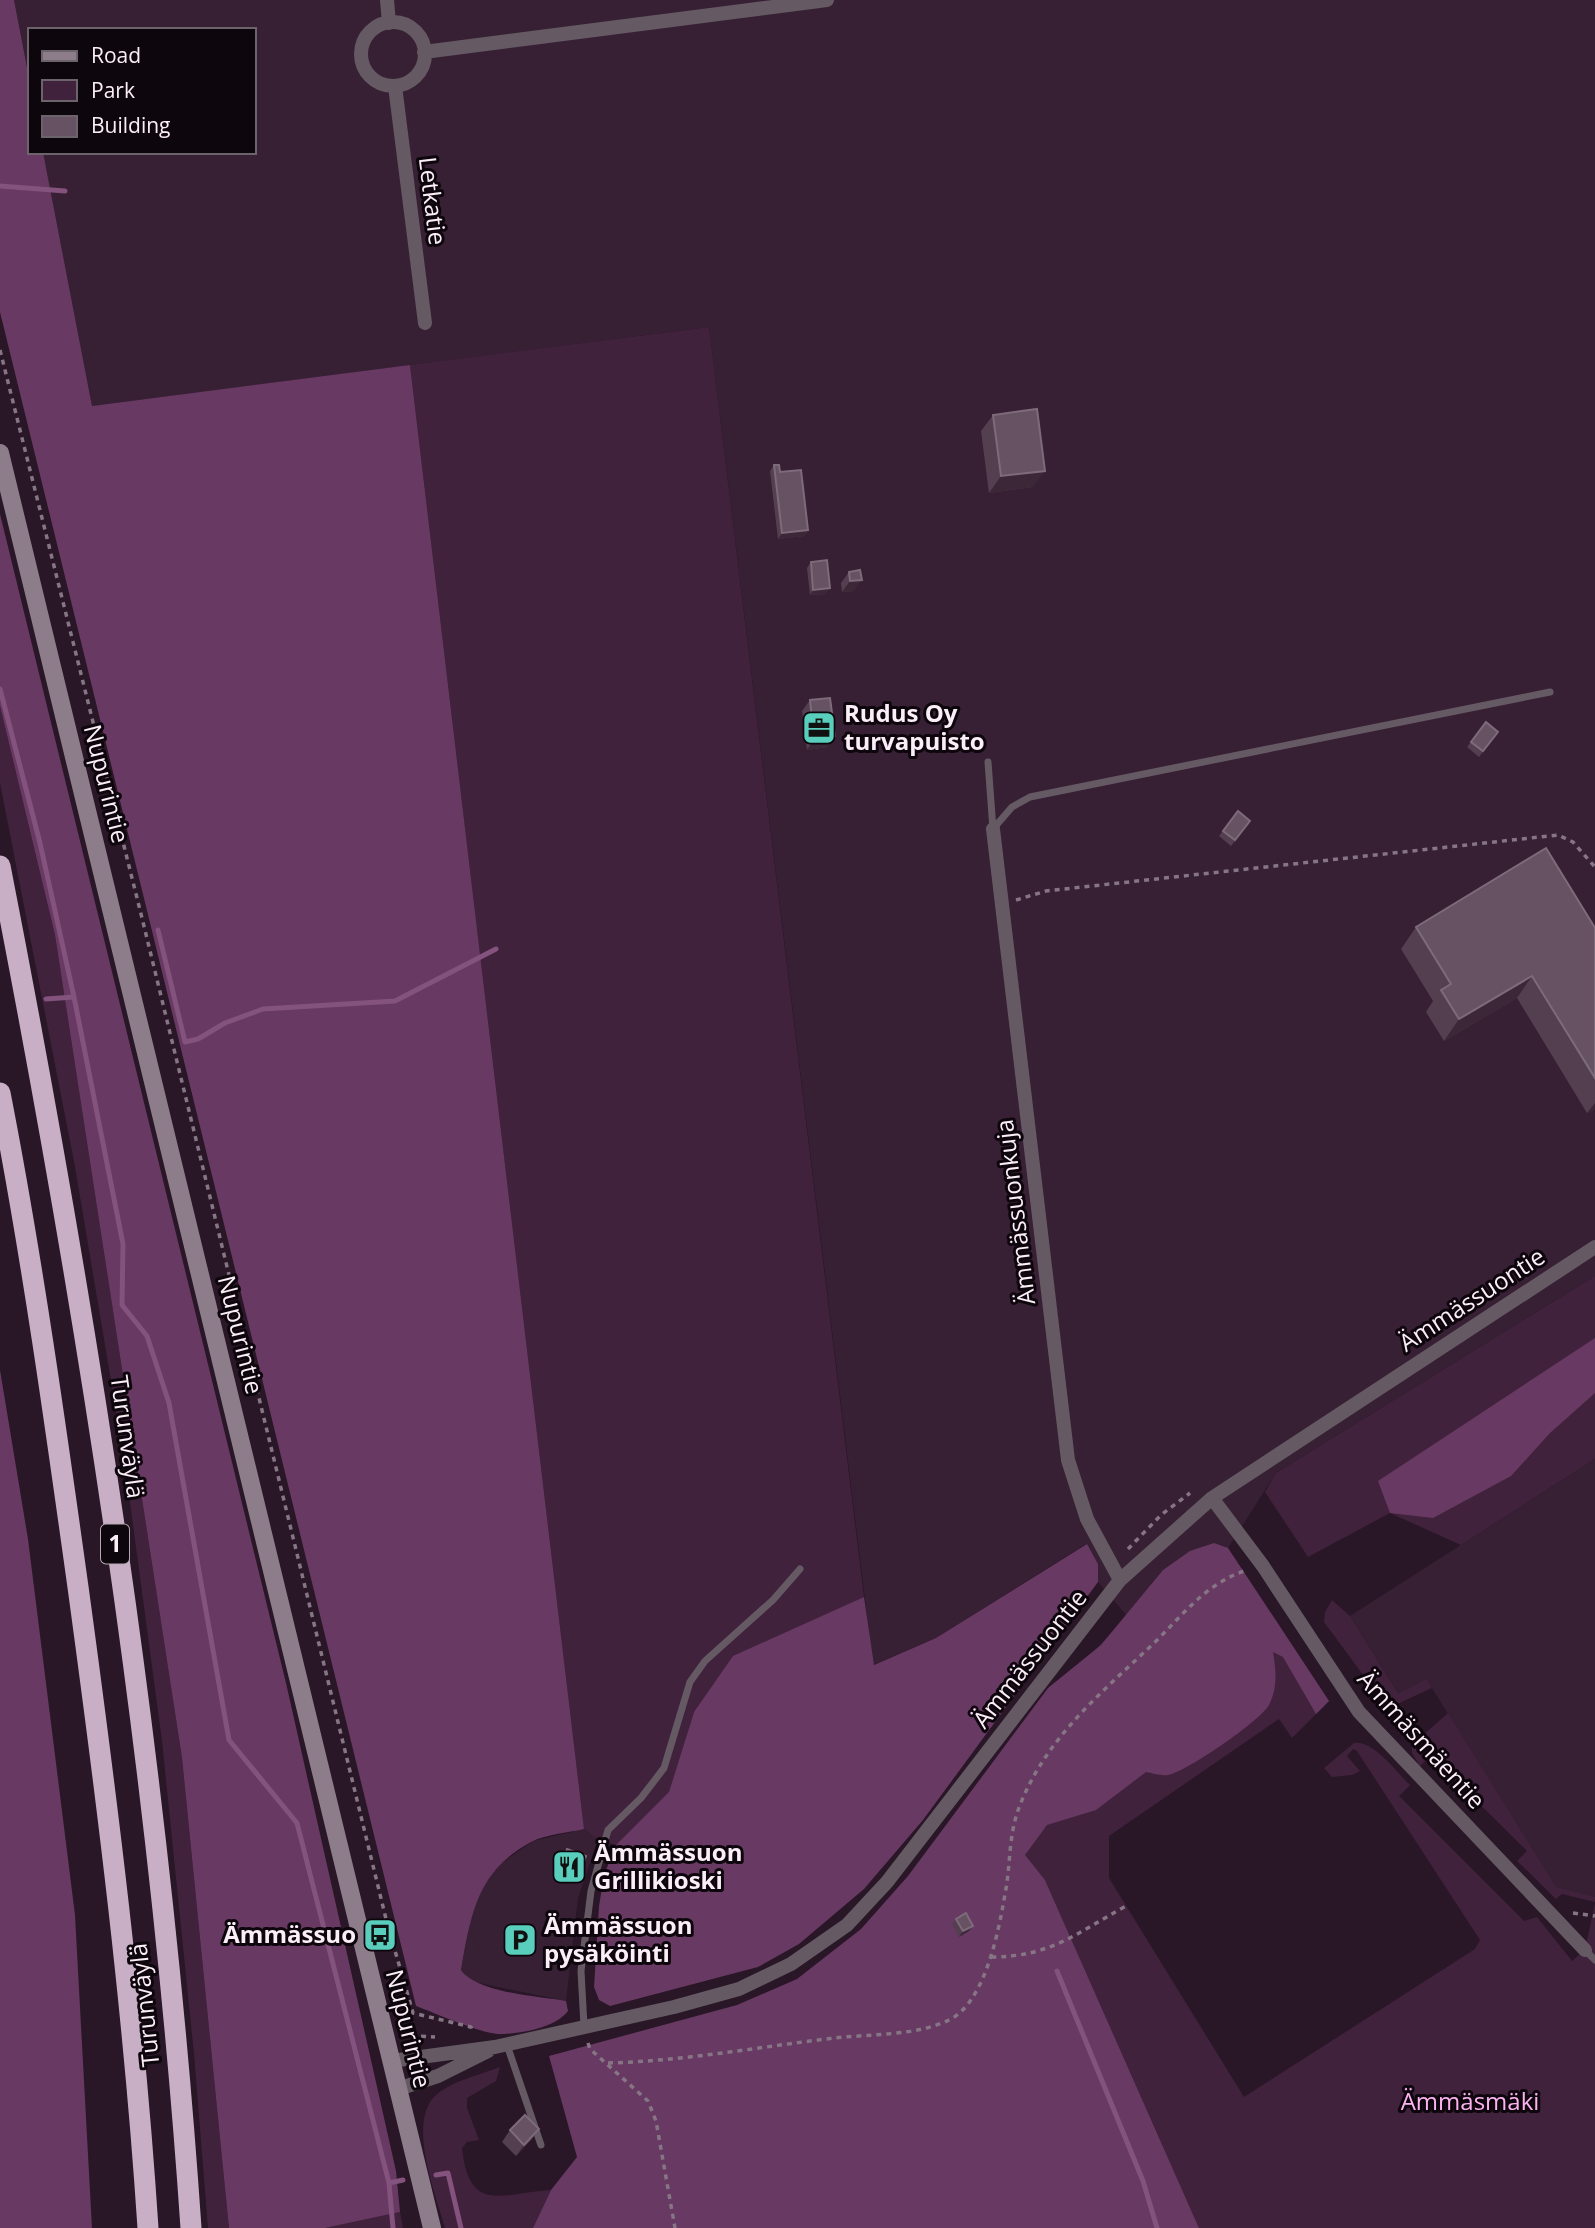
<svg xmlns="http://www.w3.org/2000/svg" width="1595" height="2228" font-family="'Open Sans',sans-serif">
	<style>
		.built { fill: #371f34 }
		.green { fill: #41223d }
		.forest { fill: #683962 }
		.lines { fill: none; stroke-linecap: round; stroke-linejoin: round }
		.stream { stroke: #83527d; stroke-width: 5 }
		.path { stroke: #867584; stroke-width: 3.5; stroke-dasharray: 5 5; stroke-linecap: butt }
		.lane { stroke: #655a63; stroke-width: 7 }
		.street { stroke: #655a63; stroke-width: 14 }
		.secondary { stroke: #8d7d8a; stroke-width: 18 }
		.highway { stroke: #c9afc5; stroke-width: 21 }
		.wall { fill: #543f50 }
		.shaded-wall { fill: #3b2738 }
		.building { fill: #665262; stroke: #7d6a7a; stroke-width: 2 }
		.labels { text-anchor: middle; stroke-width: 6; stroke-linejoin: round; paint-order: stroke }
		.shield { fill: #0d060c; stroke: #b4a8b2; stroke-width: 2 }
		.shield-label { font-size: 23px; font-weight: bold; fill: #fceef9 }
		.street-label { font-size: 24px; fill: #fceef9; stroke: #0d060c }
		.poi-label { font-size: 24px; font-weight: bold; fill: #fceef9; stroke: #0d060c; text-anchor: start }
		.park-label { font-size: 24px; fill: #fdb2f2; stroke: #0d060c }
	</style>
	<rect width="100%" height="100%" fill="#291627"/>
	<path class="built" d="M14,0H1595V1276L1276,1473L1228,1548L1214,1543L1163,1570L1127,1616L1098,1582V1564L1086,1544L936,1638L873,1665L709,327L92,406L43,152H254V30H30V83Z
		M1595,1459V1897L1556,1888L1427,1680L1398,1693L1350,1616Z
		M584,1829L598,1840L578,1898L566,2001L469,1981L461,1970L472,1910L493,1869L533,1841Z"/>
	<path class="green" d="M709,327L864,1597L813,1622L694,1712L669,1793L616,1845L598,1840L584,1829L410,365Z
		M0,706L55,935L182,1758L229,2228H208L194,2054L162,1741L124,1458L75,1167L0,783Z
		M1595,1276V1459L1461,1545L1390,1513L1308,1557L1265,1492L1276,1473Z
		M1214,1543L1228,1548L1329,1701L1292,1738L1279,1719L1109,1836V1878L1244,2097L1475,1949L1480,1940L1357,1751L1353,1749L1347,1756L1360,1771L1352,1775L1332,1777L1324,1768L1354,1743C1374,1740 1397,1773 1410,1785L1399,1796L1524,1921L1537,1917L1572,1961L1585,1950L1595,1903V2228H1199L1045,1880L1024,1855L1048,1688C1066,1674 1086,1660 1102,1643C1143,1602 1155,1563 1214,1543Z
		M1332,1600L1350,1616L1398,1693L1427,1679L1432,1688L1393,1706L1377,1704L1380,1698L1324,1622L1325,1612Z
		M1448,1713L1556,1887L1595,1897V1902L1562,1894L1556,1899L1517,1861L1527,1851L1431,1756L1420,1766L1412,1753V1745Z
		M500,2067L496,2081L467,2098V2108L479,2140L467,2142L462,2148C469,2215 502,2193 551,2190L533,2228H445C436,2195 407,2123 435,2096C451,2081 480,2075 500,2067Z
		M400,2212L403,2228H325Z"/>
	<path class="forest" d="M0,0H14L30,83V152H43L92,406L410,365L584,1829C568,1833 546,1834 531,1842C477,1871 471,1914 461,1970C477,1993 538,1996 566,2001L568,2011C555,2028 520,2034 498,2034C480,2033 435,2013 416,2006L0,312Z
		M0,514L286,1683L396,2171L400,2212L325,2228H229L182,1758L55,935L0,706Z
		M1595,1338V1393L1550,1433L1511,1476L1433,1518L1390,1513L1378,1481Z
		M0,1370L28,1539L75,1915L92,2228H0Z
		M1214,1543L1228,1548L1329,1701L1316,1714L1283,1657L1273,1652C1276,1670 1278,1687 1269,1705C1260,1721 1186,1772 1168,1775C1161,1776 1152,1773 1146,1772L1096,1810L1047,1825L1025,1855L1045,1880L1199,2228H533L551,2190L577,2157L549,2056L737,2005L797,1979L861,1929L908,1876L1048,1688L1101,1645L1163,1570L1190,1551Z
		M1087,1544L1098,1564V1582L923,1820L864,1889L799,1944L758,1967L610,2006L599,2000L594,1987L599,1906L604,1875L616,1845L669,1792L694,1712L733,1656L864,1597L874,1665L936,1638Z"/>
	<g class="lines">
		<path class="stream" d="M0,186L65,191
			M0,689L40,843L74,997L123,1244L122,1305L147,1336L169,1403L229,1740L297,1823L389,2183L393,2228
			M158,930L185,1042L198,1039L225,1023L263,1009L395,1001L496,949
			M46,999L74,997
			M1057,1971L1143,2181L1157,2228
			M436,2175L448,2173L461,2228
			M389,2183L403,2180"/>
		<path class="path" d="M0,350L142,918L387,1923L413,2013L471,2027L473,2033
			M1016,900L1046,891L1558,835L1573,842L1595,867
			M1128,1549L1161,1515L1190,1493
			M1573,1913L1595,1916
			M991,1957C1050,1957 1077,1933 1126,1906
			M418,2043V2036L435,2037
			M588,2043L590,2049L648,2101L656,2121L675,2228
			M608,2063C683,2061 759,2047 834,2038C870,2034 916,2036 949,2020C985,2003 999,1930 1005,1894C1011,1864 1008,1835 1020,1805C1047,1737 1101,1693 1153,1644C1183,1615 1206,1583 1247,1570"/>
		<path class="lane" d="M988,762L993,829
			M993,829L1012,807L1030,797L1550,692
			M1585,1950L1595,1960
			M584,2026L581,1971L591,1891L608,1830L641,1798L664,1768L690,1682L705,1661L773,1600L800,1569
			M507,2045L541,2145"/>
		<path class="street" d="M387,0L389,23
			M361 54a32 32 0 1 1 64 0a32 32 0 1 1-64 0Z
			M424,52L827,0
			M395,86L425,323
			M993,829L1068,1460L1087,1519L1120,1580
			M1212,1498L1263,1566L1359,1712L1585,1950
			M391,2061L495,2047L674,2007L739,1989L791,1964L847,1925L887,1882L1120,1580L1212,1498L1595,1247
			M398,2089L438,2076L488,2051"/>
		<path class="secondary" d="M0,453L432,2228"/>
		<path class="highway" d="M0,866C88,1316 160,1771 191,2228
			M0,1093C32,1257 55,1422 78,1587C107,1800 134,2014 148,2228"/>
	</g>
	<path class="wall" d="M993,415L1033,487L989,493L981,431Z
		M774,465L780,472L808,530L804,536L778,539L770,471Z
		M811,562L826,594L810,595L807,568Z
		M849,572L854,591L842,592L841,583Z
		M810,700L835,736L827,747L807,750L802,711Z
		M1486,722L1498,732L1479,757L1467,747Z
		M1238,811L1250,821L1231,846L1219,836Z
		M1416,927L1595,928V1109L1587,1113L1517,998L1444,1041L1426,1012L1433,1001L1401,949Z
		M567,1849L575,1880L556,1873L563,1854Z
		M956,1919L969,1931L959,1937L952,1924Z
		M539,2129L531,2140L516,2156L502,2142L510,2130Z"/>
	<path class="shaded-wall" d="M1045,471L1033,487L989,493L1001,476Z
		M808,530L804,536L778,539L782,533Z
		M862,580L854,591L842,592L850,581Z
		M830,588L826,594L810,595L813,590Z
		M835,736L827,747L807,750L814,739Z
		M1532,976L1517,998L1444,1041L1459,1019Z
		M1595,1103V1109L1587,1113Z
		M560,1868L579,1875L575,1880L556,1873Z
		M973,1926L969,1931L959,1937L963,1931Z
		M539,2129L531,2140L516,2156L524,2145Z"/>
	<path class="building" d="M1037,409L1045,471L1001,476L993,415Z
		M774,465H779L780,472L801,470L808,530L782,533Z
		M827,560L830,588L813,590L811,562Z
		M860,570L862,580L850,581L849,572Z
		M830,698L835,736L814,739L810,700Z
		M1486,722L1498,732L1483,751L1471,742Z
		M1238,811L1250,821L1235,840L1223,831Z
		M1546,848L1595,928V1078L1532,976L1459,1019L1441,990L1451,984L1416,927Z
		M567,1849L586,1856L579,1875L560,1868Z
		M966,1913L973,1926L963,1931L956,1919Z
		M525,2115L539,2129L524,2145L510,2130Z"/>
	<defs>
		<symbol id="office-square" viewBox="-11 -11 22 22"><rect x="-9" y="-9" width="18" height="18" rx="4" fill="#5acebc" stroke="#0d060c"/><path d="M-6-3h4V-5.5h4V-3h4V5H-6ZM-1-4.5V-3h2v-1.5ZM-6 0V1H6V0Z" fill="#111"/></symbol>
		<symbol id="restaurant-square" viewBox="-11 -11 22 22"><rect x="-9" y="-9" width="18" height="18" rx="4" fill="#5acebc" stroke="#0d060c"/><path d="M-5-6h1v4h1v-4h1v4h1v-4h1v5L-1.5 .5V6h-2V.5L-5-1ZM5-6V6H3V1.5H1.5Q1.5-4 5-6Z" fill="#111"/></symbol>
		<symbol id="bus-square" viewBox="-11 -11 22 22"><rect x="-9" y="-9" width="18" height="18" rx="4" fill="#5acebc" stroke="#0d060c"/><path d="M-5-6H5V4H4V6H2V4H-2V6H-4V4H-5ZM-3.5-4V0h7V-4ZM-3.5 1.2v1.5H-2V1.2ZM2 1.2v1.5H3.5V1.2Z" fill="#111"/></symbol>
		<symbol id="parking-square" viewBox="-11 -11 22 22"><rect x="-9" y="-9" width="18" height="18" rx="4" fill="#5acebc" stroke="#0d060c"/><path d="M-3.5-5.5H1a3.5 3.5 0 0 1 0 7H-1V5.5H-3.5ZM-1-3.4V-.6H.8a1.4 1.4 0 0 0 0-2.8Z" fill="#111"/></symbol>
	</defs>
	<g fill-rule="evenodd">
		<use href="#office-square" x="800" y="709" width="38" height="38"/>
		<use href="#restaurant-square" x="550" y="1848" width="38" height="38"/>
		<use href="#bus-square" x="361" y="1916" width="38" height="38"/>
		<use href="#parking-square" x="501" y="1921" width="38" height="38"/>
	</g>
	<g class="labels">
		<rect class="shield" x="101" y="1524.5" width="28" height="39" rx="5"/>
		<g class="shield-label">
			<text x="115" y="1552">1</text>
		</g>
		<g class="street-label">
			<text transform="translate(432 201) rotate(83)" y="8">Letkatie</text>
			<text transform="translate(106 784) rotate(76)" y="8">Nupurintie</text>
			<text transform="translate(1016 1212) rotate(-97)" y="8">Ämmässuonkuja</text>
			<text transform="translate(1472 1300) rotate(-33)" y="8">Ämmässuontie</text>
			<text transform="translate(240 1335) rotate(76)" y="8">Nupurintie</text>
			<text transform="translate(127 1437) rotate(82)" y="8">Turunväylä</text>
			<text transform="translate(1030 1659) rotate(-52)" y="8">Ämmässuontie</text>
			<text transform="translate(1421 1740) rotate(48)" y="8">Ämmäsmäentie</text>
			<text transform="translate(145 2005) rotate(-96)" y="8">Turunväylä</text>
			<text transform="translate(408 2029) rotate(76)" y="8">Nupurintie</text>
		</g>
		<g class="poi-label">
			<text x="844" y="722">Rudus Oy<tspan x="844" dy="28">turvapuisto</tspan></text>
			<text x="594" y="1861">Ämmässuon<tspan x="594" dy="28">Grillikioski</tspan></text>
			<text x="544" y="1934">Ämmässuon<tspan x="544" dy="28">pysäköinti</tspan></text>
			<text x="356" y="1943" text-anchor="end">Ämmässuo</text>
		</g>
		<g class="park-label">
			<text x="1470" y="2110">Ämmäsmäki</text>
		</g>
	</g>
	<rect x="28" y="28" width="228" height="126" fill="#0d060c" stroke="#6d636b" stroke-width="2"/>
	<rect x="42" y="51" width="35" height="10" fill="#8d7d8a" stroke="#6d636b" stroke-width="2"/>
	<text x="91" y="63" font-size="21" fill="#fceef9">Road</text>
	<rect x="42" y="80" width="35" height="21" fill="#41223d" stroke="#6d636b" stroke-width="2"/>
	<text x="91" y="98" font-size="21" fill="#fceef9">Park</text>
	<rect x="42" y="116" width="35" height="21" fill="#665262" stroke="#6d636b" stroke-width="2"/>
	<text x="91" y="133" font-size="21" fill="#fceef9">Building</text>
</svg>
